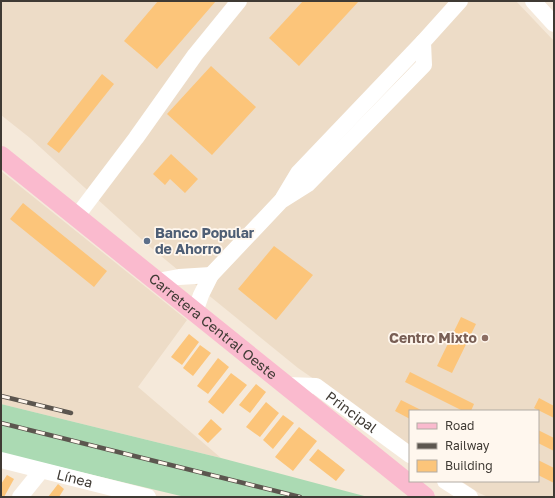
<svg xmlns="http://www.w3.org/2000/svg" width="555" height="498" font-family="'Golos Text',sans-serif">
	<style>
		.built { fill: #eddcc7 }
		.grass { fill: #abdab3 }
		.building { fill: #fcc57a }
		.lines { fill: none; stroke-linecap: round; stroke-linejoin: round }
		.minor { stroke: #fff; stroke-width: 16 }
		.major { stroke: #fabace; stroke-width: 20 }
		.rail-casing { stroke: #5c564f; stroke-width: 4.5 }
		.rail { stroke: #fff7ee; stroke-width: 3; stroke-dasharray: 9; stroke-linecap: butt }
		.service-dot { fill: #5c6f8a; stroke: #fff7ee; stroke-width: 1.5 }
		.education-dot { fill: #8d6e63; stroke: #fff7ee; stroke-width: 1.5 }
		.labels { text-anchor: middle; stroke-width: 3.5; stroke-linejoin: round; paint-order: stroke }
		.service-label { font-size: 14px; font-weight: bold; fill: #4e5e75; stroke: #fff7ee; text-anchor: start }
		.street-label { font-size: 14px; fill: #3f3a34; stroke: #fff7ee }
		.education-label { font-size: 14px; font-weight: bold; fill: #785e54; stroke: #fff7ee; text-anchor: end }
	</style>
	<rect width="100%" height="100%" fill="#f5e9da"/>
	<path class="built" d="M1,1H516L554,41V497H488L479,493L461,481H538V411H410V446L298,368L212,298L150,247L30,138L1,115Z
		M1,171L187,320L138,387L221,458L1,404Z"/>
	<path class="grass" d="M1,404L221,458L368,497H185L1,453Z"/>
	<path class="building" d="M158,1H216L157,69L124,41Z
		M303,1H359L299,66L269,38Z
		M211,66L256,107L212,155L167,114Z
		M102,74L114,84L59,153L47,144Z
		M171,154L198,179L185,193L170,179L165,185L153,174Z
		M23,203L107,271L94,287L10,219Z
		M274,246L313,275L276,320L238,289Z
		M461,317L476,324L452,373L437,366Z
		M189,334L199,342L182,365L171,357Z
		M200,345L211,353L193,376L183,368Z
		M218,358L229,367L208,394L197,386Z
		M410,372L474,404L471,411H463L405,382Z
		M231,373L247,385L223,414L208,402Z
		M256,384L266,392L250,413L239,405Z
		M539,398L554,406V418L534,408Z
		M401,400L423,411H410V419L395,411Z
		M266,402L279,413L260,437L246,427Z
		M283,415L294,423L273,449L263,440Z
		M211,419L222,429L208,443L198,434Z
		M299,427L317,441L293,471L275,457Z
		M538,430L554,438V451L538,443Z
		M318,449L345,470L336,481L309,460Z
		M538,460L554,468V483L538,475Z
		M7,475L14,479L4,497H1V484Z
		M58,484L64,489L59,497H48Z"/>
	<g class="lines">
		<g class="minor">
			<path d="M533,1L554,24"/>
			<path d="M283,198L298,173L423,42"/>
			<path d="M77,216L136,138L195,55L239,1"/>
			<path d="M157,281L179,277L211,275"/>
			<path d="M195,312L201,295L211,275L281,201L308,184L424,65L423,42L460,1"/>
			<path id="s1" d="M287,385L316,386L410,455"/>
			<path id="s2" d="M1,460L148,497"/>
			<path d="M445,481L470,497"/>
			<path d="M20,497L41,471"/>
		</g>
		<path class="major" id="s3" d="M1,156L425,497"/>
		<defs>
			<path id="rail" d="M1,396L71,413
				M1,423L300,497"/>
		</defs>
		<use href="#rail" class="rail-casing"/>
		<use href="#rail" class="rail"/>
	</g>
	<circle class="service-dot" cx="147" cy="241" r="4"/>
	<circle class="education-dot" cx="485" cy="338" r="4"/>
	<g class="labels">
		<g class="service-label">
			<text x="155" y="238">Banco Popular<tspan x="155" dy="16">de Ahorro</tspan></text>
		</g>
		<g class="street-label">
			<text dy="5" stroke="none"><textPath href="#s3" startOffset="272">Carretera Central Oeste</textPath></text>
			<text dy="5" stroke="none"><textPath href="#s1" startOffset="73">Principal</textPath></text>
			<text dy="5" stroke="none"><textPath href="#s2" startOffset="76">Línea</textPath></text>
		</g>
		<g class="education-label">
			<text x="477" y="343">Centro Mixto</text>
		</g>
	</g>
	<rect width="555" height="498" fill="none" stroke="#3f3a34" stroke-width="4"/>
	<rect x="409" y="410" width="130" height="72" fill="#fff7ee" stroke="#b2aba4"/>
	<rect x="417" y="423" width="20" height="6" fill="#fabace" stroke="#b2aba4"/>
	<text x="445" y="430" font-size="12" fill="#3f3a34">Road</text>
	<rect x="417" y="443" width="20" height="6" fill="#5c564f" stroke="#b2aba4"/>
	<text x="445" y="450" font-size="12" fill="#3f3a34">Railway</text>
	<rect x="417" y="460" width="20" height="12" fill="#fcc57a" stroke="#b2aba4"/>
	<text x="445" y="470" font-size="12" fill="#3f3a34">Building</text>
</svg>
